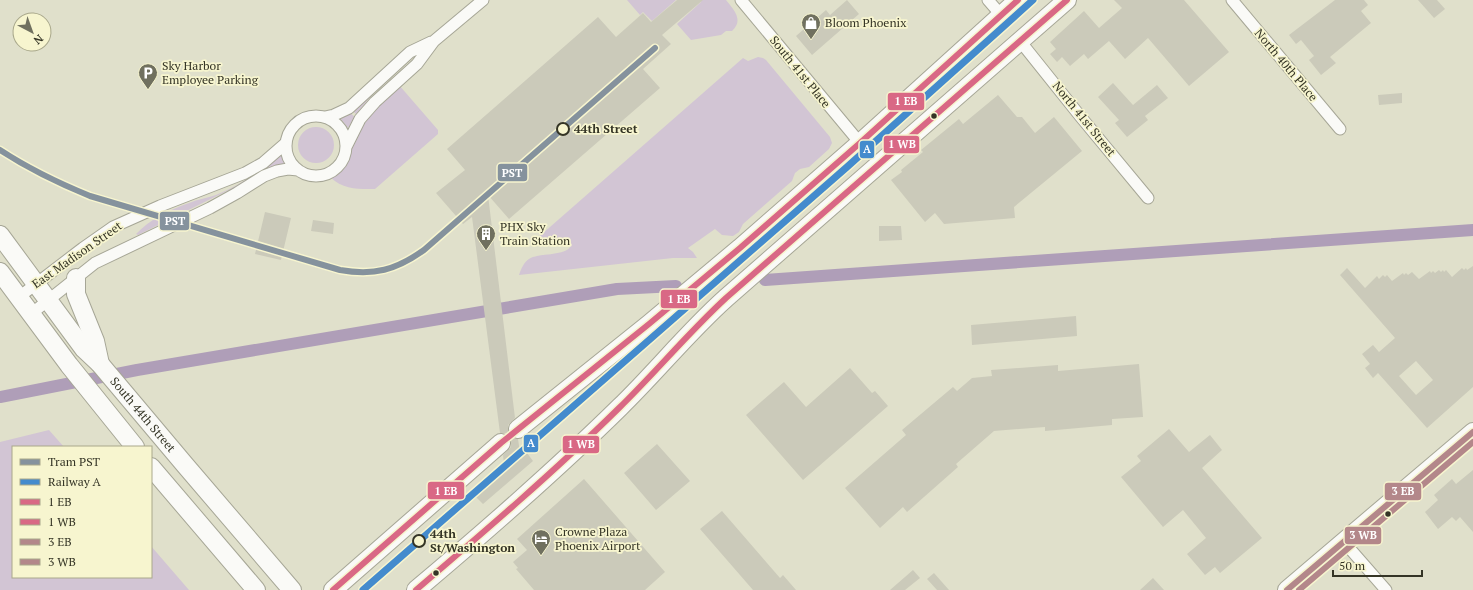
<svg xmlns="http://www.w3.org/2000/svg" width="1473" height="590" font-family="'PT Serif',serif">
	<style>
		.green { fill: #d2c5d4 }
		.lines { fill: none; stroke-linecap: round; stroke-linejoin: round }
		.canal { stroke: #af9eb8; stroke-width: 12 }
		.building { fill: #cbcaba; fill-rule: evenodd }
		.street-casing { stroke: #a6a696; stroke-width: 13 }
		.primary-casing { stroke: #a6a696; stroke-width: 20 }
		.street { stroke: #fafaf7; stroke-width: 11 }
		.primary { stroke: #fafaf7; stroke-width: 18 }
		.bus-1-casing { stroke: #f7f5cf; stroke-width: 9 }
		.bus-2-casing { stroke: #f7f5cf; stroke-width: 9 }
		.bus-3-casing { stroke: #f7f5cf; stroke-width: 9 }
		.bus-4-casing { stroke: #f7f5cf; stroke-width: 9 }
		.bus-1 { stroke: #d96885; stroke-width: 6 }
		.bus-2 { stroke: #d96885; stroke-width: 6 }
		.bus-3 { stroke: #b3878a; stroke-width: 6 }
		.bus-4 { stroke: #b3878a; stroke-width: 6 }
		.rail-1-casing { stroke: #f7f5cf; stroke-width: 10 }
		.rail-1 { stroke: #448bcd; stroke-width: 7 }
		.tram-1-casing { stroke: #f7f5cf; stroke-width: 9 }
		.tram-1 { stroke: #85929d; stroke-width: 6 }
		.bus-dot { fill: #343425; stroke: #f7f5cf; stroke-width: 1.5 }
		.stop-dot { fill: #f7f5cf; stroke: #343425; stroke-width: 2 }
		.labels { text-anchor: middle; stroke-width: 3.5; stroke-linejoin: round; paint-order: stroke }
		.poi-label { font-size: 12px; fill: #343425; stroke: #f7f5cf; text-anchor: start }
		.street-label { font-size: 12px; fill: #343425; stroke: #f7f5cf }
		.stop-label { font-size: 12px; font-weight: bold; fill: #343425; stroke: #f7f5cf; text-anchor: start }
		.line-badge { stroke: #f7f5cf; stroke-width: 1.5 }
		.badge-label { font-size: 11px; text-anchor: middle; font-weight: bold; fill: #fff }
	</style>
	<rect width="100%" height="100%" fill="#e0e0cb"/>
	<path class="green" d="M627,0H676L652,21L643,12L640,15Z
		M700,0H726C734,10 744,20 732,31H726L721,35L691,40L677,24L701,2Z
		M758,57L763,58L766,60L830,137L832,143L829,149L809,167L800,169L795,173L792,181L743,224L739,232L733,236L722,235L715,229L688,248L693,252L697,258H673L519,275C521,269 524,262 529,259C538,252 576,257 570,241L566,239L534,241L743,58L748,61Z
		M391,78L373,94L356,114L353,111L386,80Z
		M399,85L438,130V134L375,189C358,189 344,190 330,177L345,167L358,130L371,110Z
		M350,113L355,117L348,128L340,118Z
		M298 145a18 18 0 1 1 36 0a18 18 0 1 1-36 0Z
		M281,153L285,164L251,179L138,235L136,234C149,220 171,209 189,203C198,199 207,198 216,195C241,185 261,170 281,153Z
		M49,430L64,447H13V577H151V546L189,590H0V442Z"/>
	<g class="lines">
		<path class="canal" d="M765,280L1473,230
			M0,397L137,370L617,289L676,286"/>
	</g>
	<path class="building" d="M677,0H703L662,35L671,44L643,69L660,88L509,219L488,195L515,418L508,425V431L510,436L514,439H518L521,459L527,453L533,461L483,504L476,497L505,472L503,455L511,447V441L509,436L505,433H500L472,217L463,224L436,193L465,170L447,149L598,17L616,37L643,13L651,22Z
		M847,0L859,14L812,55L796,36L826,10L830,15Z
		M1114,0H1184L1229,52L1189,86L1148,38L1125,59L1109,41L1088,59L1084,54L1070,66L1062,57L1057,62L1050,54L1056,49L1050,42L1084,11L1099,28L1122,8Z
		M1335,0H1364L1368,5L1361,11L1371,23L1330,57L1336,63L1321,75L1309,60L1314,56L1301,40L1296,44L1289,35Z
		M1418,0H1437L1445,9L1434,18Z
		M1113,83L1133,105L1157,85L1168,98L1145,116L1148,120L1127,137L1115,123L1119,120L1098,97Z
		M1402,93V103L1379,105L1378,95Z
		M998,95L1017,117H1022L1035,133L1054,117L1082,151L1014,207L1015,218L944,224L935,213L925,222L891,180L902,172L901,170L923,152L921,150L959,119L963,124Z
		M265,212L291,218L281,260L255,254Z
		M313,220L334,223L333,234L311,231Z
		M879,226H901L902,240L879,241Z
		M1473,266V387L1427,428L1378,373L1373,378L1365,368L1370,364L1362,354L1373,345L1379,352L1395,338L1340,275L1347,268L1365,288L1377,276L1379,279L1383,275L1385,277L1387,275L1392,281L1403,273L1404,275L1406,273L1408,275L1412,272L1419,279L1430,271L1431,273L1433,271L1435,273L1439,270L1441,272L1443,270L1444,272L1446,270L1452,277L1462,268L1464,270L1466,268L1467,270ZM1416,361L1433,380L1416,395L1399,376Z
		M1076,316L1077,336L972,345L971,325Z
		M1139,364L1143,417L1112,419V425L1045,431V427L994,431L956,464L958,467L907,512L903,507L880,528L845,488L906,435L902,430L953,387L957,391L972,378L992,376L991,370L1058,365V371Z
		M850,368L872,393L875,391L888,406L803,480L746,415L784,382L806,407Z
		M1169,429L1189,452L1210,435L1222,450L1202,468L1262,538L1220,573L1215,567L1205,575L1187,554L1206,538L1183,510L1163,527L1121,477L1141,461L1137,456Z
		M657,444L690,481L656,510L624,473Z
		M1473,470V532L1460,517L1456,521L1452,517L1438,529L1425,512L1438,500L1434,495L1452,479L1456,484Z
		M584,479L665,572L645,590H534L516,569L518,568L513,562L527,550L517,539Z
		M722,511L780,578L783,575L796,590H753L700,529Z
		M913,570L920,578L905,590H890Z
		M934,573L949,590H937L927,579Z
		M1153,578L1164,590H1140Z"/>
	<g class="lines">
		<defs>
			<path id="street" d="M741,0L860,143
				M988,0L1001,15
				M1232,0L1340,129
				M1020,41L1080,116L1148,198
				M286 146a30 30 0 1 1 60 0a30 30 0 1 1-60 0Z
				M325,117L334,115L349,108L410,52L431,42
				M346,147L360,119L375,102L417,64L434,41L483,0
				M19,297L83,248L113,227L160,206L245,173L263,163L286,143
				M31,314L95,263L210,208L237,193L264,176L277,171L288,169L298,170
				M1344,542L1386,590"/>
			<g id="primary">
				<path id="s1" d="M0,235L84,349L100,364L185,465L292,590"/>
				<path d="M0,272L69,365L135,447"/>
				<path d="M76,278V294L95,341L100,364"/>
				<path d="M518,429L649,324L740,248L860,143L1018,0"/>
				<path d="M151,467L256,590"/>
				<path d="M333,590L501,443"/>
				<path d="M416,590C486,531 555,471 620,407C656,372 688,332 726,298L1067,0"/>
				<path d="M1287,590L1473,432"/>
			</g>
		</defs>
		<use href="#street" class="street-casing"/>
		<use href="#primary" class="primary-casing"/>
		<use href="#street" class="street"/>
		<use href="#primary" class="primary"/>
		<defs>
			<path id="bus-1" d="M333,590L501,443L649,324L740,248L860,143L1018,0"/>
			<path id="bus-2" d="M416,590C485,531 554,472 619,408C655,373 688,333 726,298L1067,0"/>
			<path id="bus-3" d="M1287,590L1473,432"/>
			<path id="bus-4" d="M1299,590L1473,442"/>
		</defs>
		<use href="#bus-1" class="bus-1-casing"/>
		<use href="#bus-2" class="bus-2-casing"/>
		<use href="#bus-3" class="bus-3-casing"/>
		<use href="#bus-4" class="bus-4-casing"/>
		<use href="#bus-1" class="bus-1"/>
		<use href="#bus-2" class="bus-2"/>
		<use href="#bus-3" class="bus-3"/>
		<use href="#bus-4" class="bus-4"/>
		<defs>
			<path id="rail-1" d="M363,590L847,167L1033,0"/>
		</defs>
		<use href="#rail-1" class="rail-1-casing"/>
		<use href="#rail-1" class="rail-1"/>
		<defs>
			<path id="tram-1" d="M0,150C29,169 58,183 90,196L340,270C374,276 396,270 424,250L655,48"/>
		</defs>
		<use href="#tram-1" class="tram-1-casing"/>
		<use href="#tram-1" class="tram-1"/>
	</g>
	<defs>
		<symbol id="shop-pin" viewBox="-11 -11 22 30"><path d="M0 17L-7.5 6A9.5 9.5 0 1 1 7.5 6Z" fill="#70705f" stroke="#f7f5cf"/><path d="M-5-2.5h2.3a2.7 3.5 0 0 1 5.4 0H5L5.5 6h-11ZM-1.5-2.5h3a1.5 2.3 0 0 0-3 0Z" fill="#fff"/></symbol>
		<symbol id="parking-pin" viewBox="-11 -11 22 30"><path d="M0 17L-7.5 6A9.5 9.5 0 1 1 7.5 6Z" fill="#70705f" stroke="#f7f5cf"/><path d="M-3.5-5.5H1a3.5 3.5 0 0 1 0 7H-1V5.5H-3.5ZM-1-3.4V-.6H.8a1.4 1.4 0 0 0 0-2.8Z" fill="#fff"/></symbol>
		<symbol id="building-pin" viewBox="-11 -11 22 30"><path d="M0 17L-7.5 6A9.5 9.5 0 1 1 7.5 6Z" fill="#70705f" stroke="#f7f5cf"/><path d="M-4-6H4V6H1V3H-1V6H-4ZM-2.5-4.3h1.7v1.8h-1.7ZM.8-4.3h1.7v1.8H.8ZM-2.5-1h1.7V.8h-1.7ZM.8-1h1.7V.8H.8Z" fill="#fff"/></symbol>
		<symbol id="hotel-pin" viewBox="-11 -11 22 30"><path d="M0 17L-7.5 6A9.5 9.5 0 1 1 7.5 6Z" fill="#70705f" stroke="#f7f5cf"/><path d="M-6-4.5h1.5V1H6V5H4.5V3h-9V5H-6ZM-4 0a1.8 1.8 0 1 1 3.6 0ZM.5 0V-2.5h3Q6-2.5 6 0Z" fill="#fff"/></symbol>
	</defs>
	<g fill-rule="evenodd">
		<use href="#shop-pin" x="800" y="12" width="22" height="30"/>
		<use href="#parking-pin" x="137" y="62" width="22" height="30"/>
		<use href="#building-pin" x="475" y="223" width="22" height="30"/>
		<use href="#hotel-pin" x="530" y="528" width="22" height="30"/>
	</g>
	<g class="bus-dot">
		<circle cx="934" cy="116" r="3.5"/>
		<circle cx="1388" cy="514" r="3.5"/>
		<circle cx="436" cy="573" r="3.5"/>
	</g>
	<g class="stop-dot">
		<circle cx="563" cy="129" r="6"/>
		<circle cx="419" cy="541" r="6"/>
	</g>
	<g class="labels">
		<g class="poi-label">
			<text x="825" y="27">Bloom Phoenix</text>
			<text x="162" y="70">Sky Harbor<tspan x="162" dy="14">Employee Parking</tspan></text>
			<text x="500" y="231">PHX Sky<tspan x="500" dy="14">Train Station</tspan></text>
			<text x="555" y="536">Crowne Plaza<tspan x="555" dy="14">Phoenix Airport</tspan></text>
		</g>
		<g class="street-label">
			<text transform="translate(1286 65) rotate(50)" y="4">North 40th Place</text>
			<text transform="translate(800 72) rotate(51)" y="4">South 41st Place</text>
			<text transform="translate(1084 119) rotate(51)" y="4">North 41st Street</text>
			<text transform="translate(77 255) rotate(-35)" y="4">East Madison Street</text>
			<text dy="4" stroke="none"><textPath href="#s1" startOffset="230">South 44th Street</textPath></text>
		</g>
		<g class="stop-label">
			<text x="574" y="133">44th Street</text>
			<text x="430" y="538">44th<tspan x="430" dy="14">St/Washington</tspan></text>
		</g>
	</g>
	<g class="line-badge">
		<rect x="887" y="92" width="38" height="19" rx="4" fill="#d96885"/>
		<rect x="883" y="135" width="37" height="19" rx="4" fill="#d96885"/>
		<rect x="859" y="140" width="16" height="19" rx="4" fill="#448bcd"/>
		<rect x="497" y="163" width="31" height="19" rx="4" fill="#85929d"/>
		<rect x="159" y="211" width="31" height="20" rx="4" fill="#85929d"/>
		<rect x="660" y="289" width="38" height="20" rx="4" fill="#d96885"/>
		<rect x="523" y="434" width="16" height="19" rx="4" fill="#448bcd"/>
		<rect x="562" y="435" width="38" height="19" rx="4" fill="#d96885"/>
		<rect x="427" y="481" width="38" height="19" rx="4" fill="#d96885"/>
		<rect x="1384" y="482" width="38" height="19" rx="4" fill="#b3878a"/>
		<rect x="1344" y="526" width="38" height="19" rx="4" fill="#b3878a"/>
	</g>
	<g class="badge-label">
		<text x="906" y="105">1 EB</text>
		<text x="902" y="148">1 WB</text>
		<text x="867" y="153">A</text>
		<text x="512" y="177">PST</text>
		<text x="175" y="225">PST</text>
		<text x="679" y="303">1 EB</text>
		<text x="531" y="447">A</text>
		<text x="581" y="448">1 WB</text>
		<text x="446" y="495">1 EB</text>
		<text x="1403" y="495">3 EB</text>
		<text x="1363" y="539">3 WB</text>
	</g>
	<rect x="12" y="446" width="140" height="132" fill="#f7f5cf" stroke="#a9a88b"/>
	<rect x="20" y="459" width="20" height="6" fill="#85929d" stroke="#a9a88b"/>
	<text x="48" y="466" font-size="12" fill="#343425">Tram PST</text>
	<rect x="20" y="479" width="20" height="6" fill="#448bcd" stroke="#a9a88b"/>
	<text x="48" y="486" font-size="12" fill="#343425">Railway A</text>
	<rect x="20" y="499" width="20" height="6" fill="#d96885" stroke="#a9a88b"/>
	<text x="48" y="506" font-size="12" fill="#343425">1 EB</text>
	<rect x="20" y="519" width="20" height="6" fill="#d96885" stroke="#a9a88b"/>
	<text x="48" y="526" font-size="12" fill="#343425">1 WB</text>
	<rect x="20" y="539" width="20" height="6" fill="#b3878a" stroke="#a9a88b"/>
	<text x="48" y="546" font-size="12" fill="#343425">3 EB</text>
	<rect x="20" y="559" width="20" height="6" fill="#b3878a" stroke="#a9a88b"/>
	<text x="48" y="566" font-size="12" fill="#343425">3 WB</text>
	<g transform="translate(32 32) rotate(139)"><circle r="19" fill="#f7f5cf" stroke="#a9a88b"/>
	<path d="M0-3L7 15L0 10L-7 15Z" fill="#70705f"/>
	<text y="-6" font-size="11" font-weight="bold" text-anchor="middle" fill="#343425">N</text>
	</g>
	<path d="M1333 570v6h89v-6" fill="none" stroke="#343425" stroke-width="2"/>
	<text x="1339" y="570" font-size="12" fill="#343425" stroke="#f7f5cf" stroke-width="3" paint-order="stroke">50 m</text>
</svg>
